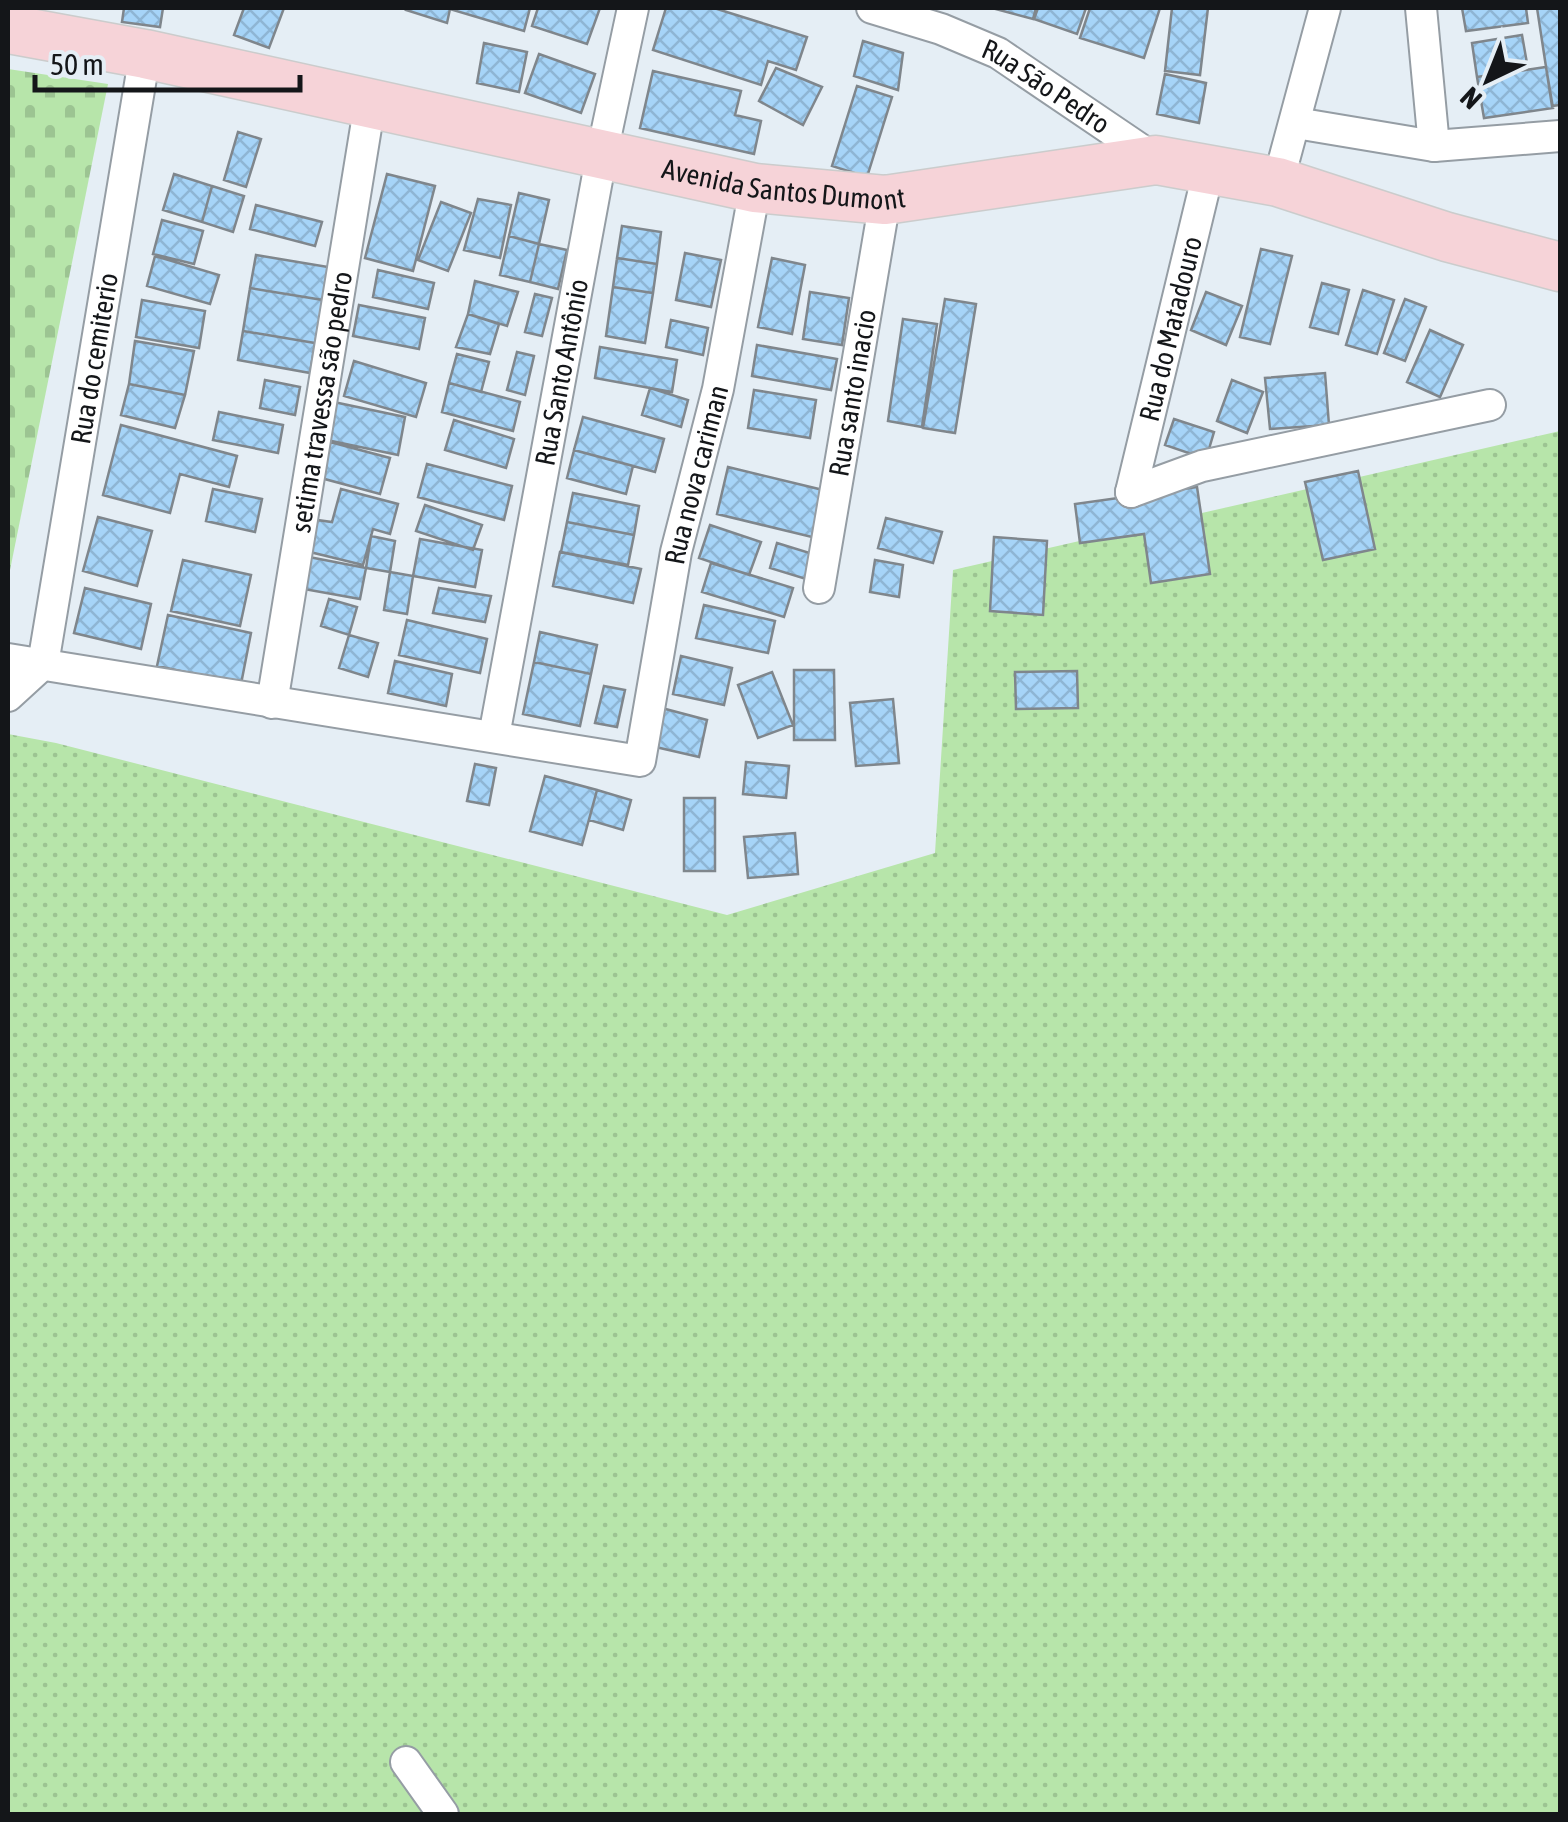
<svg xmlns="http://www.w3.org/2000/svg" width="1568" height="1822" font-family="'Asap Condensed',sans-serif">
	<style>
		.grass { fill: url(#grass-dots) }
		.cemetery { fill: url(#cemetery-stones) }
		.building { fill: url(#building-cross-hatch); stroke: #7f868c; stroke-width: 2.5 }
		.lines { fill: none; stroke-linecap: round; stroke-linejoin: round }
		.minor-casing { stroke: #959da4; stroke-width: 34 }
		.primary-casing { stroke: #cbcccc; stroke-width: 51 }
		.minor { stroke: #fff; stroke-width: 30 }
		.primary { stroke: #f6d3d8; stroke-width: 48 }
		.labels { text-anchor: middle; stroke-width: 10; stroke-linejoin: round; paint-order: stroke }
		.street-label { font-size: 28px; fill: #141619; stroke: #e5eef5 }
	</style>
	<defs>
		<pattern id="grass-dots" width="8" height="8" patternUnits="userSpaceOnUse" patternTransform="scale(2.5)"><rect width="8" height="8" fill="#b7e5aa"/><path d="M2 2h.1M6 6h.1" fill="none" stroke="#9cc492" stroke-width="1.8" stroke-linecap="round"/></pattern>
		<pattern id="cemetery-stones" width="16" height="16" patternUnits="userSpaceOnUse" patternTransform="scale(2.5)"><rect width="16" height="16" fill="#b7e5aa"/><path d="M2 7V4a2 2 0 0 1 4 0v3zM10 15v-3a2 2 0 0 1 4 0v3z" fill="#9cc492"/></pattern>
		<pattern id="building-cross-hatch" width="8" height="8" patternUnits="userSpaceOnUse" patternTransform="scale(2.5)"><rect width="8" height="8" fill="#a6d4f8"/><path d="M0 0l8 8M0 8l8-8" fill="none" stroke="#8eb5d4"/></pattern>
	</defs>
	<rect width="100%" height="100%" fill="#e5eef5"/>
	<path class="grass" d="M1560,431V1814H8V734L56,743L727,915L935,853L953,570Z"/>
	<path class="cemetery" d="M8,69L108,84L8,580Z"/>
	<path class="building" d="M124,8H163L160,27L122,22Z
		M244,8H284L269,48L234,35Z
		M407,8H530L524,31L450,9L447,23L406,10Z
		M538,8H600L587,44L532,26Z
		M666,8H714L807,37L796,70L768,61L761,85L653,50Z
		M992,8H1036L1033,19Z
		M1038,8H1086L1077,34L1034,19Z
		M1090,8H1160L1144,58L1080,38Z
		M1172,8H1208L1200,75L1165,71Z
		M1462,8H1526L1528,23L1466,31Z
		M1537,8H1560V105L1552,106Z
		M1522,35L1528,69L1477,77L1472,43Z
		M863,41L903,53L898,90L854,76Z
		M484,43L527,52L519,92L477,83Z
		M539,54L595,74L581,113L525,93Z
		M1546,67L1553,108L1484,118L1477,77Z
		M776,68L822,87L803,125L759,101Z
		M653,71L741,91L735,115L761,121L754,154L640,128Z
		M1165,74L1206,83L1199,123L1157,114Z
		M857,86L892,97L867,177L832,166Z
		M238,132L261,139L246,187L224,180Z
		M174,174L212,186L202,222L163,210Z
		M387,174L435,186L413,271L365,258Z
		M212,186L244,196L233,232L202,222Z
		M519,193L549,200L539,244L509,236Z
		M478,199L511,205L500,258L464,250Z
		M441,202L471,213L448,271L418,260Z
		M256,205L322,222L315,246L250,229Z
		M162,220L203,231L194,264L153,254Z
		M622,226L661,232L657,264L617,258Z
		M509,236L539,244L530,282L500,275Z
		M539,244L567,250L558,289L530,282Z
		M1261,249L1292,256L1270,344L1240,337Z
		M685,253L721,260L711,307L676,300Z
		M256,255L328,267L323,300L250,288Z
		M155,256L219,275L210,304L147,286Z
		M617,258L657,264L653,293L613,287Z
		M772,258L805,265L792,334L758,327Z
		M378,270L434,283L428,309L373,297Z
		M475,281L518,292L507,326L468,314Z
		M1322,283L1349,290L1338,334L1310,327Z
		M613,287L653,293L645,343L606,336Z
		M250,288L323,300L315,343L243,331Z
		M1363,290L1394,300L1377,354L1346,345Z
		M810,292L849,298L842,345L803,339Z
		M1206,292L1242,306L1226,345L1191,330Z
		M535,294L552,298L542,336L525,332Z
		M945,299L976,304L955,433L923,428Z
		M1405,299L1426,307L1405,361L1384,353Z
		M142,300L205,311L199,348L136,337Z
		M359,305L425,318L419,349L353,336Z
		M468,314L499,324L490,354L456,347Z
		M903,319L937,324L922,427L888,421Z
		M671,320L708,328L703,355L666,347Z
		M1430,330L1463,345L1440,397L1407,382Z
		M243,331L315,343L310,373L238,360Z
		M135,341L194,351L185,395L129,384Z
		M757,345L837,359L831,390L752,376Z
		M600,347L677,360L672,392L595,378Z
		M517,352L534,356L525,395L507,390Z
		M457,354L489,362L481,392L449,383Z
		M354,361L426,383L416,417L344,396Z
		M1325,373L1329,425L1270,429L1265,378Z
		M265,380L300,387L295,415L260,408Z
		M1232,380L1263,392L1247,433L1217,421Z
		M449,383L520,402L513,431L442,412Z
		M129,384L185,395L175,428L121,415Z
		M650,388L688,400L681,427L642,415Z
		M754,390L816,400L810,438L748,428Z
		M329,401L405,417L398,455L322,439Z
		M219,412L283,425L278,453L213,440Z
		M583,417L664,439L655,472L574,450Z
		M1174,419L1214,432L1206,459L1165,445Z
		M454,420L514,439L506,468L445,450Z
		M121,425L237,456L229,487L180,474L170,513L103,495Z
		M330,442L390,458L380,494L321,478Z
		M574,450L633,466L626,494L567,478Z
		M427,464L512,486L504,520L418,497Z
		M728,467L823,490L812,537L717,514Z
		M1358,471L1375,549L1323,560L1305,482Z
		M1197,487L1210,574L1151,583L1144,534L1080,543L1075,504Z
		M213,489L262,499L255,532L206,521Z
		M341,489L398,504L390,534L373,529L363,565L310,552L317,520L332,522Z
		M573,493L639,506L634,535L567,522Z
		M425,505L482,525L473,550L416,531Z
		M98,517L152,531L137,586L83,571Z
		M886,518L942,532L933,563L878,548Z
		M567,522L634,535L628,565L561,552Z
		M710,525L761,542L749,575L699,558Z
		M371,536L395,541L390,572L366,568Z
		M994,537L1047,541L1043,615L990,611Z
		M420,539L482,550L475,587L413,576Z
		M777,543L813,554L806,579L770,568Z
		M560,552L641,569L633,603L553,586Z
		M309,557L366,568L360,599L304,589Z
		M183,560L251,575L240,626L171,611Z
		M875,560L903,565L899,597L870,592Z
		M711,563L793,588L784,617L702,592Z
		M390,572L413,576L407,614L384,610Z
		M85,588L151,604L141,649L74,633Z
		M439,588L491,596L485,622L433,613Z
		M329,599L357,607L349,635L321,626Z
		M704,605L775,621L768,653L696,638Z
		M168,615L251,633L241,684L157,666Z
		M407,620L487,639L480,673L399,655Z
		M540,632L597,645L591,674L534,662Z
		M349,635L378,643L368,677L339,668Z
		M681,656L732,668L724,705L673,694Z
		M395,661L452,674L446,706L388,693Z
		M534,662L591,674L580,726L523,714Z
		M794,670H834L835,740H794Z
		M1077,671L1078,708L1016,709L1015,672Z
		M772,672L793,725L758,738L738,685Z
		M604,686L625,690L617,727L595,723Z
		M893,699L899,763L856,766L850,703Z
		M658,707L707,720L699,757L647,745Z
		M746,762L789,766L786,798L743,794Z
		M475,764L496,768L489,805L467,801Z
		M545,776L597,790L582,845L530,831Z
		M597,790L631,800L623,830L589,820Z
		M684,798H715V871H684Z
		M795,833L798,874L748,878L744,837Z"/>
	<g class="lines">
		<defs>
			<g id="minor">
				<path id="s1" d="M872,8L941,29L998,53L1156,160"/>
				<path d="M1421,8L1434,146"/>
				<path d="M1296,123L1434,146L1560,136"/>
				<path d="M1278,182L1325,8"/>
				<path d="M1131,492L1202,466L1490,405"/>
				<path id="s2" d="M1131,492L1209,169"/>
				<path id="s3" d="M819,588L885,200"/>
				<path id="s4" d="M8,659L640,761L676,552L718,389L755,188"/>
				<path id="s5" d="M43,664L145,54"/>
				<path d="M8,696L43,664"/>
				<path id="s6" d="M272,703L370,103"/>
				<path id="s7" d="M494,736L602,153L633,8"/>
				<path d="M406,1762L443,1814"/>
			</g>
			<g id="primary">
				<path id="s8" d="M8,29L145,54L755,188L885,200L1156,160L1278,182L1447,237L1560,267"/>
			</g>
		</defs>
		<use href="#minor" class="minor-casing"/>
		<use href="#primary" class="primary-casing"/>
		<use href="#minor" class="minor"/>
		<use href="#primary" class="primary"/>
	</g>
	<g class="labels">
		<g class="street-label">
			<text dy="10" stroke="none"><textPath href="#s1" startOffset="192">Rua São Pedro</textPath></text>
			<text dy="10" stroke="none"><textPath href="#s8" startOffset="792">Avenida Santos Dumont</textPath></text>
			<text dy="10" stroke="none"><textPath href="#s2" startOffset="168">Rua do Matadouro</textPath></text>
			<text dy="10" stroke="none"><textPath href="#s5" startOffset="310">Rua do cemiterio</textPath></text>
			<text dy="10" stroke="none"><textPath href="#s7" startOffset="370">Rua Santo Antônio</textPath></text>
			<text dy="10" stroke="none"><textPath href="#s3" startOffset="198">Rua santo inacio</textPath></text>
			<text dy="10" stroke="none"><textPath href="#s6" startOffset="305">setima travessa são pedro</textPath></text>
			<text dy="10" stroke="none"><textPath href="#s4" startOffset="932">Rua nova cariman</textPath></text>
		</g>
	</g>
	<rect width="1568" height="1822" fill="none" stroke="#141619" stroke-width="20"/>
	<g transform="translate(1488 80) rotate(223)" stroke="#e5eef5" stroke-width="8" paint-order="stroke">
	<path d="M0-8L18 38L0 25L-18 38Z" fill="#141619"/>
	<text y="-15" font-size="28" font-weight="bold" text-anchor="middle" fill="#141619">N</text>
	</g>
	<path d="M35 75v15h265v-15" fill="none" stroke="#141619" stroke-width="5"/>
	<text x="50" y="75" font-size="30" fill="#141619" stroke="#e5eef5" stroke-width="8" paint-order="stroke">50 m</text>
</svg>
